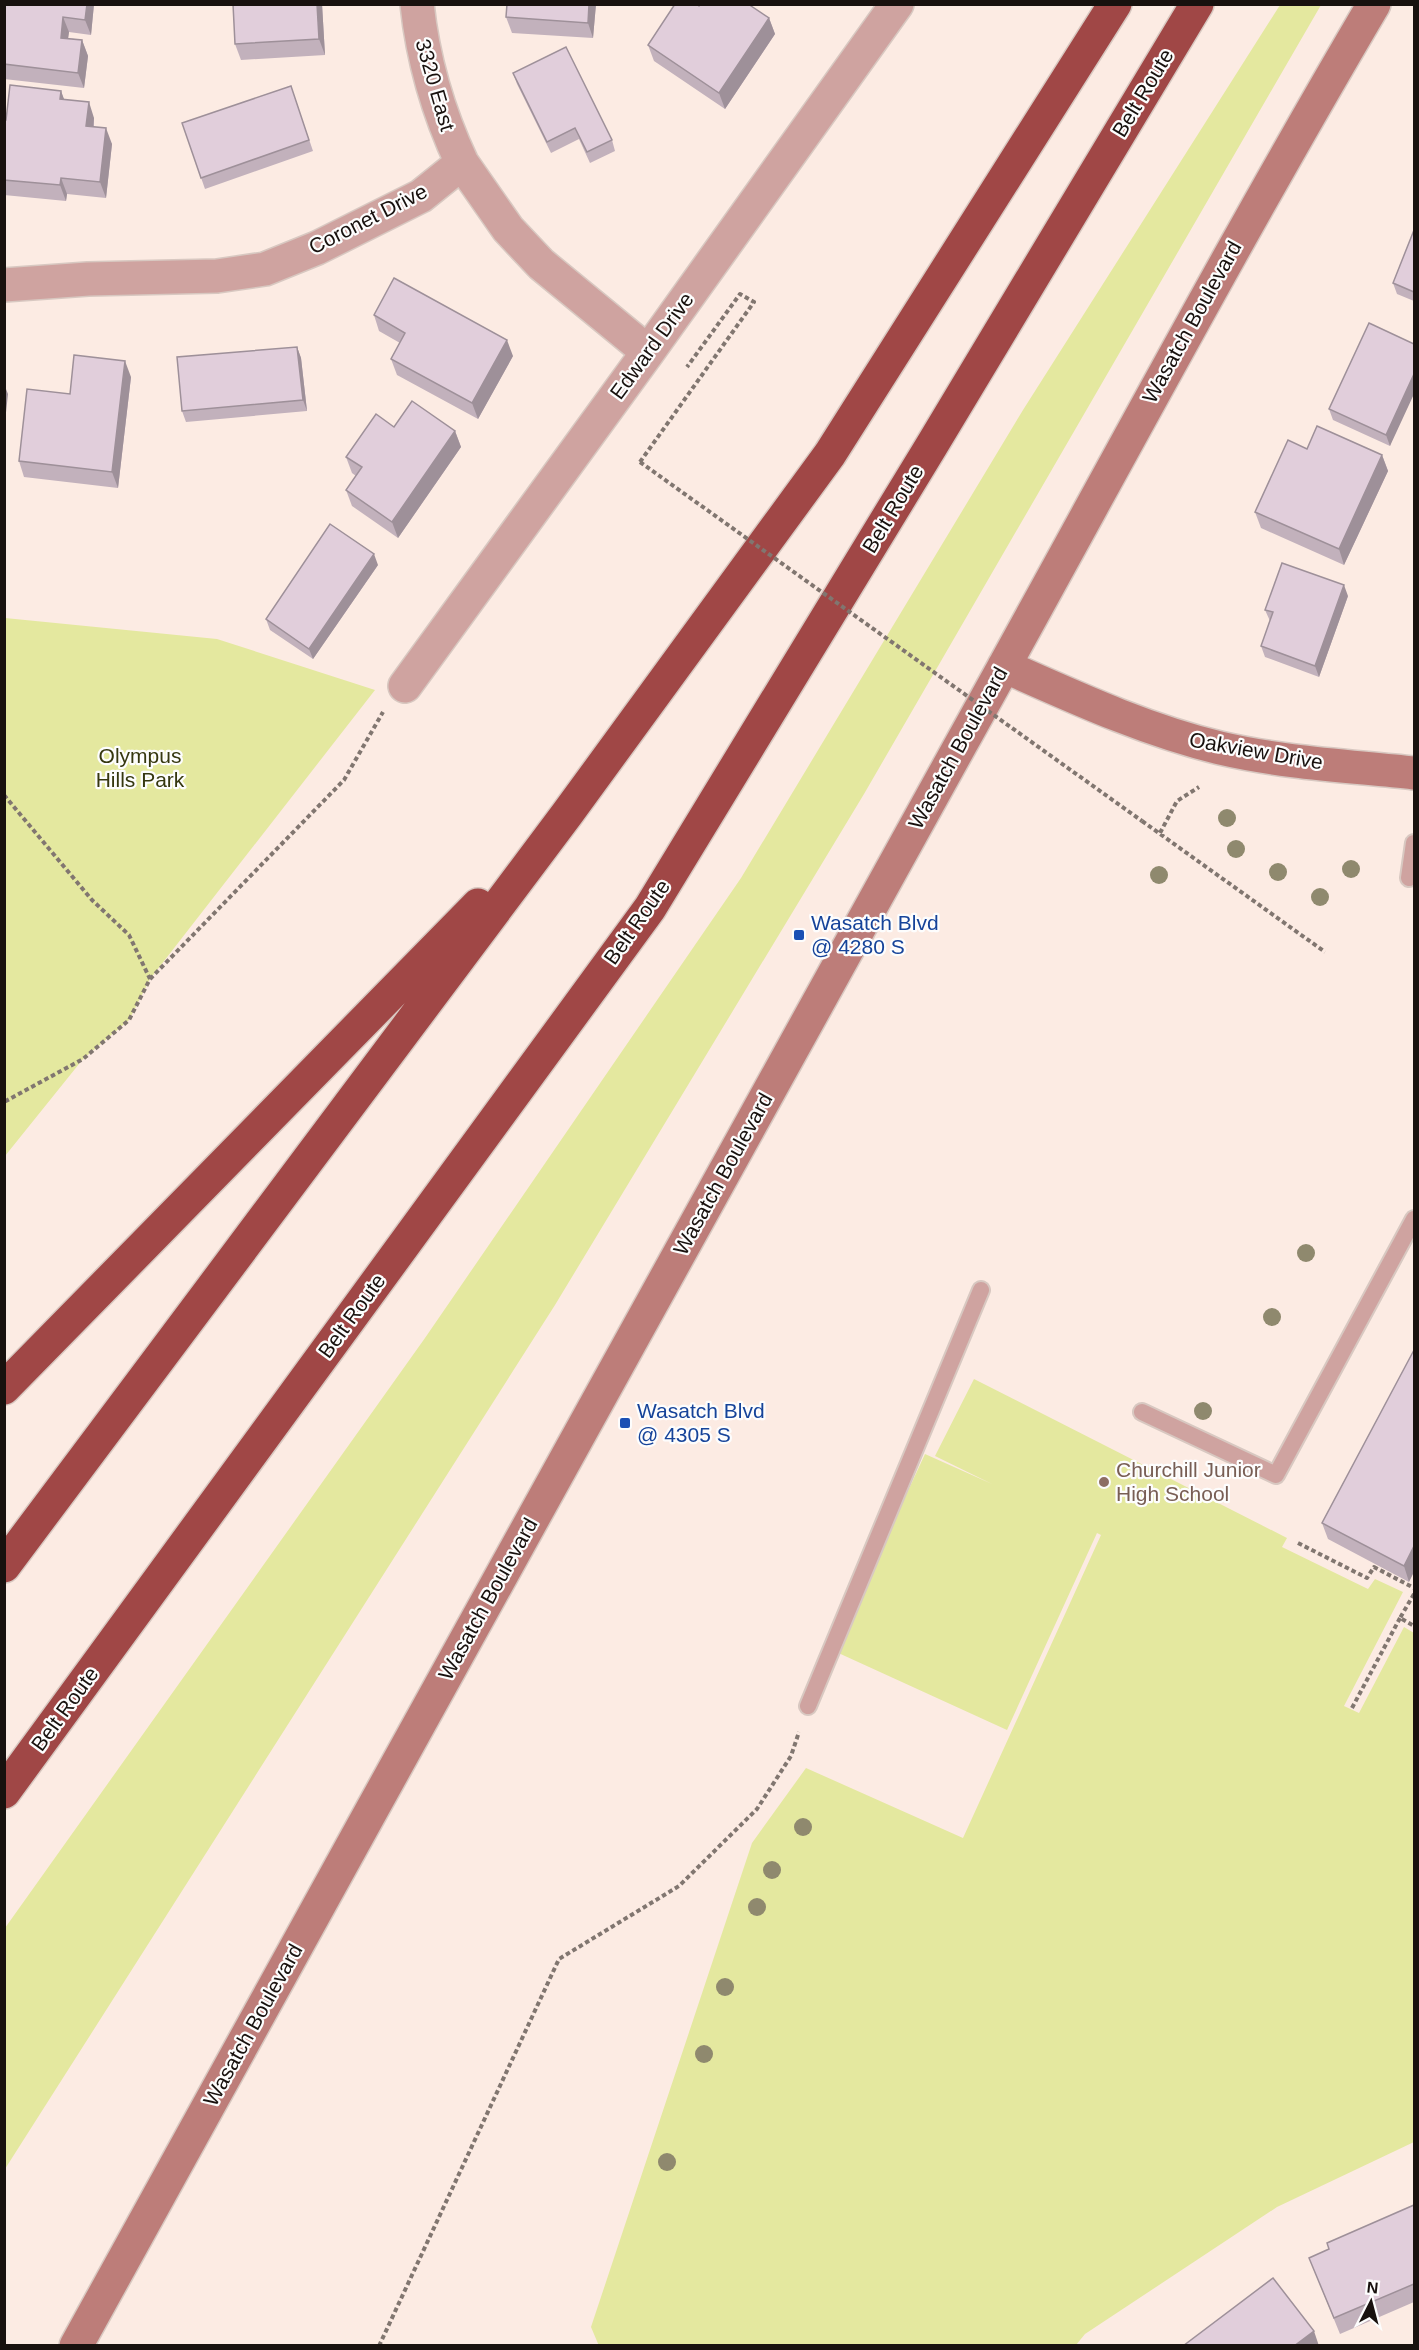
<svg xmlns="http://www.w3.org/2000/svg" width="1419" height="2350" font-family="Arial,sans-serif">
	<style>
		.green { fill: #e4e89f }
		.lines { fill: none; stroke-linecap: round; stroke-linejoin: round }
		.lane-casing { stroke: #d8c8c1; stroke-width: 20 }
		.street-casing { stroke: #d8c8c1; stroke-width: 36 }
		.secondary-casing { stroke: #d8c8c1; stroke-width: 36 }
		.highway-casing { stroke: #d8c8c1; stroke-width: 36 }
		.path { stroke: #817670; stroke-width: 4; stroke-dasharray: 4.5 3; stroke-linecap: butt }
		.lane { stroke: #cfa3a0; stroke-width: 16 }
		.street { stroke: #cfa3a0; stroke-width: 33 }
		.secondary { stroke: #bd7d79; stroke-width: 33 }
		.highway { stroke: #a04746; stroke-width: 33 }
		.path-bridge { stroke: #817670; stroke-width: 4; stroke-dasharray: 4.5 3; stroke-linecap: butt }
		.tree { fill: #8f896e }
		.wall { fill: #c2b1bc }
		.shaded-wall { fill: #9e9099 }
		.building { fill: #e1cedb; stroke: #9e9099; stroke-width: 1.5 }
		.transit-dot { fill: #1a4fb4; stroke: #fdfdfd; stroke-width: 2 }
		.education-dot { fill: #8d6e63; stroke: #fdfdfd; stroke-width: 2 }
		.labels { text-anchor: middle; stroke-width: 4.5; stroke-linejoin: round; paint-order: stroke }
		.street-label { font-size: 21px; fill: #18110e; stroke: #fdfdfd }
		.park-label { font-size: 21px; fill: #36380f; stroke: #fdfdfd }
		.transit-label { font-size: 21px; fill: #164399; stroke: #fdfdfd; text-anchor: start }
		.education-label { font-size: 21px; fill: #785e54; stroke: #fdfdfd; text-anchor: start }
	</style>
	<rect width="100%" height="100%" fill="#fcebe3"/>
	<path class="green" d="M1280,5H1321L864,794L555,1305L5,2169V1928L425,1338L741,878L1023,410Z
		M5,618L217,639L375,690L150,979L129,1020L83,1059L5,1156Z
		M974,1379L1287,1538L1282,1547L1368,1589L1375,1579L1403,1592L1344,1706L1359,1713L1404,1627L1414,1633V2142L1277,2207L1085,2334L1076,2345L599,2346L591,2327L752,1843L806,1768L963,1838L1101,1535L1097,1533L1007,1730L834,1651L925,1454L992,1484L935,1456Z"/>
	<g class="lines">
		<defs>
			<path id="lane" d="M1409,878L1414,843
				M1142,1412L1276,1475L1414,1219
				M808,1706L981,1290"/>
			<path id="street" d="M417,4C423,61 438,112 462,163
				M4,285L88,279L217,276L265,269L317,248L421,196L462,163L508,229L541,264L648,352
				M405,686L648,352L897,4"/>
			<path id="secondary" d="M1004,666C1074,697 1145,730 1220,748C1284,763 1350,766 1414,773
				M76,2346C371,1812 665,1277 961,744C1098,498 1230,248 1374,4"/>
			<path id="highway" d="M4,1388L478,905
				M4,1566L567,814L830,454L1115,4
				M4,1792L650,908L932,445L1197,4"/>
		</defs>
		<use href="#lane" class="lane-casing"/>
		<use href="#street" class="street-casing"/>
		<use href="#secondary" class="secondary-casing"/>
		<use href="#highway" class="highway-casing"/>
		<path class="path" d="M640,462L754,302L740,294L687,367
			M4,795L92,900L129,935L150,979L129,1020L83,1059L4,1102
			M1142,821L1325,952
			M1160,833L1177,801L1199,787
			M150,979L344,780L383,712
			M1298,1543L1367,1578L1374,1567L1414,1588
			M1414,1594L1400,1618L1414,1626
			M1352,1708L1400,1618
			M379,2346L559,1959L679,1886L757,1809L791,1756L799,1732"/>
		<use href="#lane" class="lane"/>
		<use href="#street" class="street"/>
		<use href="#secondary" class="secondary"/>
		<use href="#highway" class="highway"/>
		<path class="path-bridge" d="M640,462L1142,821"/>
	</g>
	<g class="tree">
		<circle cx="1227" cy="818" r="9"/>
		<circle cx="1236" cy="849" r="9"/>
		<circle cx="1351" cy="869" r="9"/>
		<circle cx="1278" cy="872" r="9"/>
		<circle cx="1159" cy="875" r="9"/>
		<circle cx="1320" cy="897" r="9"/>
		<circle cx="1306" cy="1253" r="9"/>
		<circle cx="1272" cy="1317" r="9"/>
		<circle cx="1203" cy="1411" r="9"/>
		<circle cx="803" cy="1827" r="9"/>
		<circle cx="772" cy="1870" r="9"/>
		<circle cx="757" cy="1907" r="9"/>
		<circle cx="725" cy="1987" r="9"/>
		<circle cx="704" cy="2054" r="9"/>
		<circle cx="667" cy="2162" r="9"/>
	</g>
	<path class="wall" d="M4,4H94L91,35L69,32L68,38L82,40L88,56L84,88L4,79Z
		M322,4L325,55L241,60L235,44Z
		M596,4L593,38L512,33L506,17Z
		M699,6L769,18L775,34L725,109L654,61L648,45Z
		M513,73L612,140L615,151L590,163L579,139L551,153L517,84Z
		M291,86L313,151L205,189L182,123Z
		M61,91L64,100L94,118V127L112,144L106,198L67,194L66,201L4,195V120H6Z
		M1414,230V301L1397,294L1393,283Z
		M374,315L513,356L478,419L397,375L391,359L400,343L379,331Z
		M1414,344L1390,446L1333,420L1329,409Z
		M297,347L301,358L307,411L186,422L182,411Z
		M131,377L118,488L24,477L19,461Z
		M394,427L455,431L461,447L398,538L352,506L346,490L356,476L352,473L346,457Z
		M1307,449L1382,455L1388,471L1344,565L1261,528L1255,512Z
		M378,565L313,659L270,630L266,619Z
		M1348,596L1319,677L1265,657L1261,646L1270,621L1265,610Z
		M1414,1350L1409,1582L1328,1539L1322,1523Z
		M1414,2205V2302L1340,2334L1309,2258L1329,2249Z"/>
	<path class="shaded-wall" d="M87,4H94L91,35L85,20Z
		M317,4H322L325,55L319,39Z
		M589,4H596L593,38L588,23Z
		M63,17L69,32L66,53L61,38Z
		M769,18L775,34L725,109L719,93Z
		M82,40L88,56L84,88L78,73Z
		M61,91L67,107L60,99Z
		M89,102L94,118L92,142L86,126Z
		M106,128L112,144L106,198L100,182Z
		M61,178L67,194L66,201L60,185Z
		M507,340L513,356L478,419L472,403Z
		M297,347L301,358L307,411L303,400Z
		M125,361L131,377L118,488L112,472Z
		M1414,374V394L1390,446L1386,435Z
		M4,384L8,394L4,431Z
		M455,431L461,447L398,538L392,522Z
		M1382,455L1388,471L1344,565L1339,549Z
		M374,554L378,565L313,659L309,649Z
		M1344,585L1348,596L1319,677L1315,666Z
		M1414,1546V1572L1409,1582L1404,1566Z
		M1314,2331L1319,2346H1294Z"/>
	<path class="building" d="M4,4H87L85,20L63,17L61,38L82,40L78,73L4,64Z
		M233,4H317L319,39L235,44Z
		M507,4H589L588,23L506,17Z
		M675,4H696L699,6L700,4H748L769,18L719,93L648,45Z
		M566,47L612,140L587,152L575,128L547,142L513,73Z
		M10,85L61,91L60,99L89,102L86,126L106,128L100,182L61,178L60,185L4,180V120H6Z
		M291,86L309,140L201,178L182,123Z
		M1414,230V292L1393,283Z
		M394,278L507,340L472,403L391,359L405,333L374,315Z
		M1369,323L1414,344V374L1386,435L1329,409Z
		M297,347L303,400L182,411L177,357Z
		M74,355L125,361L112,472L19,461L27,389L70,394Z
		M412,401L455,431L392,522L346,490L362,467L346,457L376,414L394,427Z
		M1317,426L1382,455L1339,549L1255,512L1288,440L1307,449Z
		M330,524L374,554L309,649L266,619Z
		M1282,563L1344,585L1315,666L1261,646L1273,612L1265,610Z
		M1414,1350V1546L1404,1566L1322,1523Z
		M1414,2205V2284L1334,2318L1309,2258L1329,2249L1327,2243Z
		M1273,2278L1314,2331L1294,2346H1183Z"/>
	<g class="transit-dot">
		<rect x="793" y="929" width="12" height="12" rx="3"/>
		<rect x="619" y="1417" width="12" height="12" rx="3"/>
	</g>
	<circle class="education-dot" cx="1104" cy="1482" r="6"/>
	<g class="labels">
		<g class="street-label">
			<text transform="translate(435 85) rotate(74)" y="7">3320 East</text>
			<text transform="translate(1143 93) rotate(-59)" y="7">Belt Route</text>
			<text transform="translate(368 219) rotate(-27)" y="7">Coronet Drive</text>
			<text transform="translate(1192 322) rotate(-61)" y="7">Wasatch Boulevard</text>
			<text transform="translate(652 346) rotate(-54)" y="7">Edward Drive</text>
			<text transform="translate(893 509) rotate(-59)" y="7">Belt Route</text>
			<text transform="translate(958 748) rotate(-61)" y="7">Wasatch Boulevard</text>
			<text transform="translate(1256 751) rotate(10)" y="7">Oakview Drive</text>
			<text transform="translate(637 922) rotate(-55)" y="7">Belt Route</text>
			<text transform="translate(723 1174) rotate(-61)" y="7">Wasatch Boulevard</text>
			<text transform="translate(352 1316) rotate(-54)" y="7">Belt Route</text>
			<text transform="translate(488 1599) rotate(-61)" y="7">Wasatch Boulevard</text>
			<text transform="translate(65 1709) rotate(-54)" y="7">Belt Route</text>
			<text transform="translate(253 2025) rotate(-61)" y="7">Wasatch Boulevard</text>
		</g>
		<g class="park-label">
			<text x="140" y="763">Olympus<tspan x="140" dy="24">Hills Park</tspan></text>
		</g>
		<g class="transit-label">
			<text x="811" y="930">Wasatch Blvd<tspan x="811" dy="24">@ 4280 S</tspan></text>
			<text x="637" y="1418">Wasatch Blvd<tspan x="637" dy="24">@ 4305 S</tspan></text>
		</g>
		<g class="education-label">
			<text x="1116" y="1477">Churchill Junior<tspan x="1116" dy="24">High School</tspan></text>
		</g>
	</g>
	<rect width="1419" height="2350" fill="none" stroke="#18110e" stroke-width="12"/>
	<g transform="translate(1371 2302) rotate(6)" stroke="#fdfdfd" stroke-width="4.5" paint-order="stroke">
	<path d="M0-4.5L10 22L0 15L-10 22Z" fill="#18110e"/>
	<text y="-9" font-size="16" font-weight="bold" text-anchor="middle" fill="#18110e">N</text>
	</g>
</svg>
